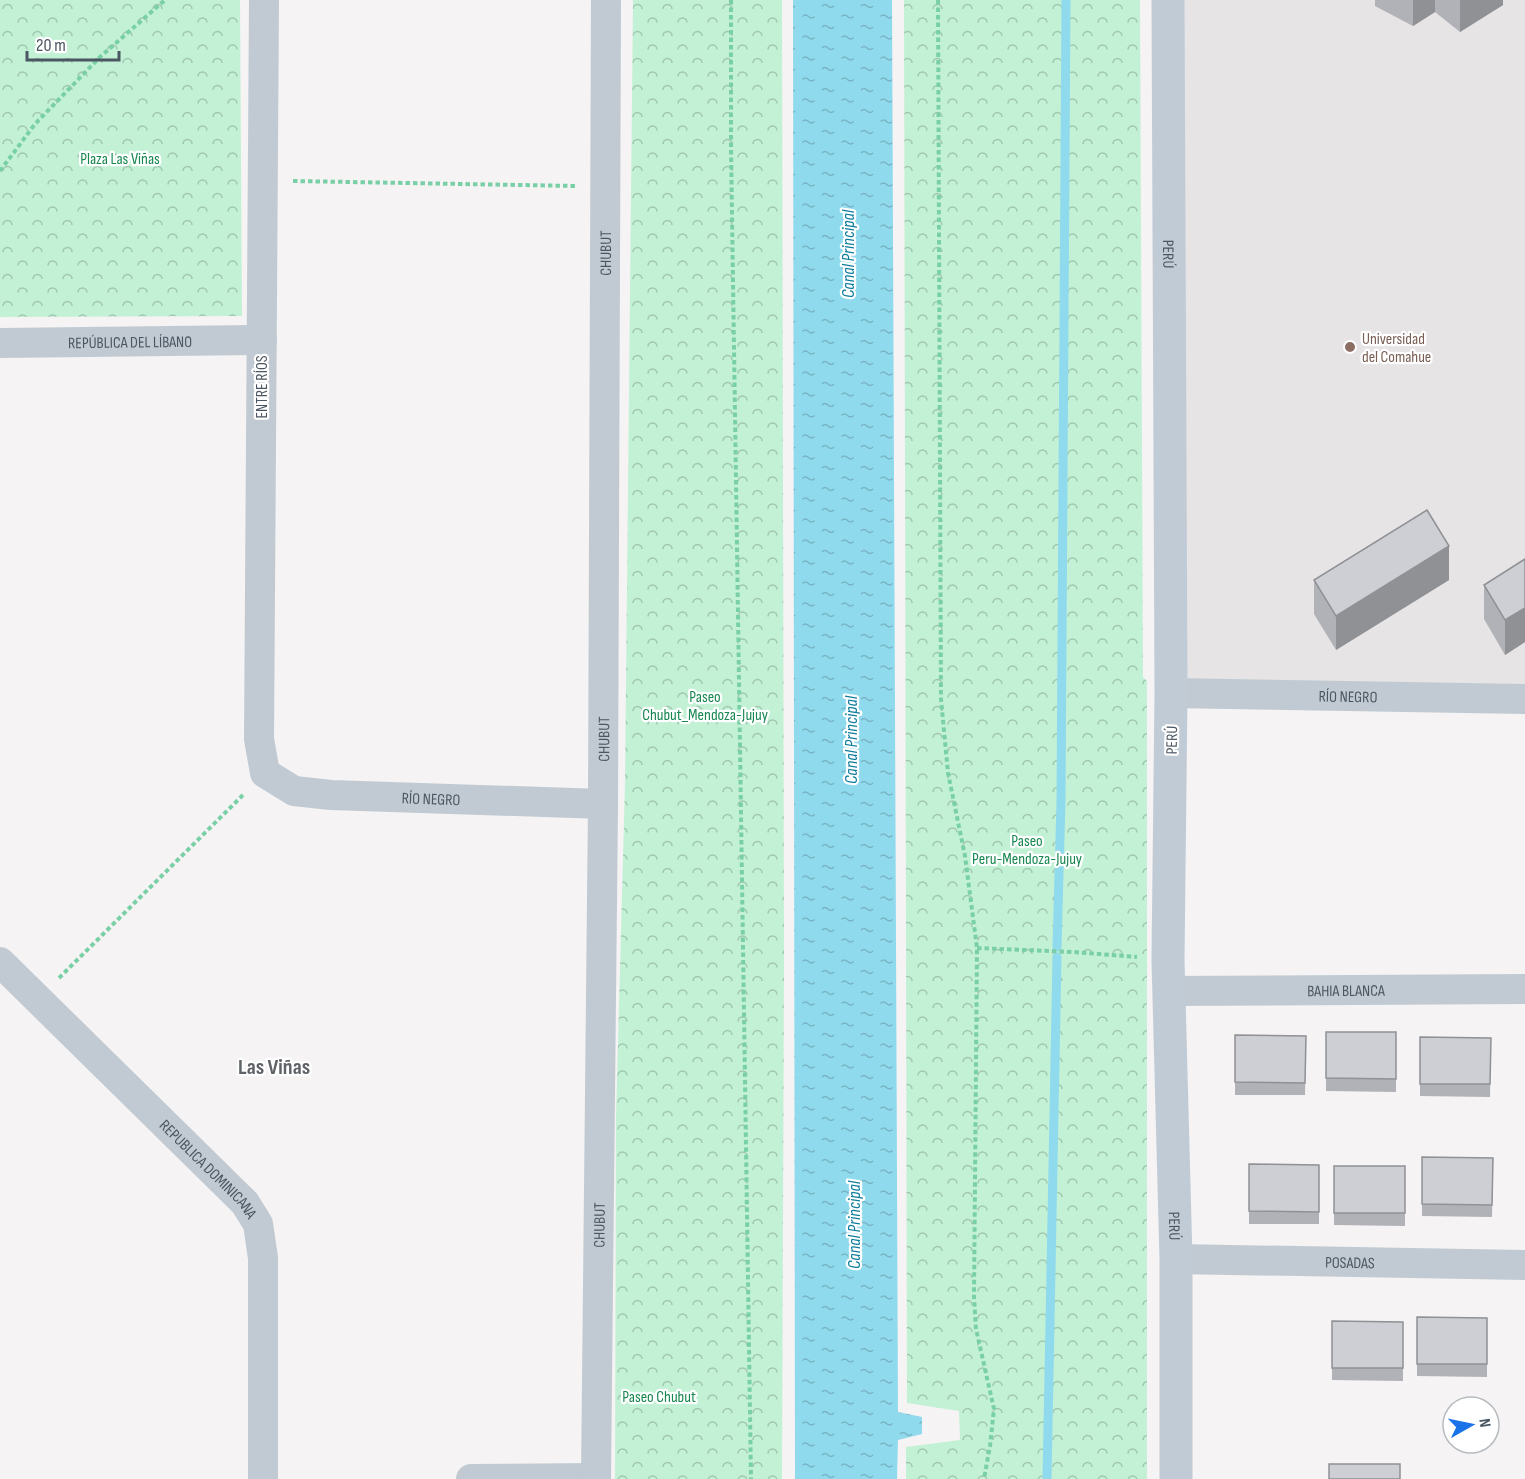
<svg xmlns="http://www.w3.org/2000/svg" width="1525" height="1479" font-family="'Sofia Sans Condensed',sans-serif">
	<style>
		.education { fill: #e6e4e5 }
		.forest { fill: url(#forest-crowns) }
		.water { fill: url(#water-ripples) }
		.lines { fill: none; stroke-linecap: round; stroke-linejoin: round }
		.stream { stroke: #90daee; stroke-width: 9 }
		.path { stroke: #7ad0a6; stroke-width: 4; stroke-dasharray: 4.5 3; stroke-linecap: butt }
		.minor { stroke: #c1cad2; stroke-width: 30 }
		.secondary { stroke: #c1cbd6; stroke-width: 33 }
		.wall { fill: #b0b2b7 }
		.shaded-wall { fill: #909195 }
		.building { fill: #cdcfd5; stroke: #909195; stroke-width: 1.5 }
		.education-dot { fill: #8d6e63; stroke: #fff; stroke-width: 2 }
		.labels { text-anchor: middle; stroke-width: 4.5; stroke-linejoin: round; paint-order: stroke }
		.park-label { font-size: 16px; fill: #17864f; stroke: #fff }
		.street-label { font-size: 16px; fill: #4a5661; stroke: #fff }
		.education-label { font-size: 16px; fill: #785e54; stroke: #fff; text-anchor: start }
		.water-label { font-size: 18px; font-style: italic; fill: #0c7c9b; stroke: #fff }
		.district-label { font-size: 22px; font-weight: bold; fill: #5f6368; stroke: #fff }
	</style>
	<defs>
		<pattern id="forest-crowns" width="20" height="18" patternUnits="userSpaceOnUse" patternTransform="scale(1.5)"><rect width="20" height="18" fill="#c3f1d5"/><path d="M2 6a3 3 0 1 1 6 0M12 15a3 3 0 1 1 6 0" fill="none" stroke="#a0c6b0"/></pattern>
		<pattern id="water-ripples" width="26" height="14" patternUnits="userSpaceOnUse" patternTransform="scale(1.5)"><rect width="26" height="14" fill="#90daee"/><path d="M2 4q2-2 4 0t4 0M15 11q2-2 4 0t4 0" fill="none" stroke="#78b4c4"/></pattern>
	</defs>
	<rect width="100%" height="100%" fill="#f5f3f3"/>
	<path class="education" d="M1179,0H1525V699L1171,693Z"/>
	<path class="forest" d="M0,0H240L242,316L0,317Z
		M633,0H782L784,959L782,1479H615L616,1118L625,784Z
		M904,0H1140L1143,677L1147,681V1479H906V1447L960,1440L959,1411L907,1403Z"/>
	<path class="water" d="M793,0H892L898,1412L922,1417V1434L898,1440L897,1479H795Z"/>
	<g class="lines">
		<path class="stream" d="M1057,947L1061,802L1066,0
			M1047,1479L1057,957"/>
		<path class="path" d="M731,0V148L751,1479
			M938,0L941,699L948,773L965,856L977,948L974,1297L976,1329L994,1409L990,1446L984,1479
			M0,171L35,124L100,57L165,0
			M293,181L576,186
			M977,948L1073,952L1137,957
			M59,978L245,793"/>
		<g class="minor">
			<path id="s1" d="M264,0L259,739L265,773L294,791L331,795L603,804"/>
			<path id="s2" d="M0,343L262,340"/>
			<path id="s3" d="M1171,693L1525,699"/>
			<path id="s4" d="M0,962L245,1203L258,1224L263,1258V1479"/>
			<path id="s5" d="M1168,991L1525,989"/>
			<path id="s6" d="M1176,1259L1525,1265"/>
			<path d="M471,1479L596,1478"/>
			<path id="s7" d="M596,1479L603,804L606,0"/>
		</g>
		<path class="secondary" id="s8" d="M1168,0L1171,693L1168,960L1176,1259V1479"/>
	</g>
	<path class="wall" d="M1375,0H1503V5L1460,32L1435,12L1413,26L1375,6Z
		M1525,559V642L1505,655L1484,619V585Z
		M1314,580H1449L1336,650L1314,614Z
		M1326,1032H1396V1092L1326,1091Z
		M1235,1035L1306,1036L1305,1095H1235Z
		M1420,1037L1491,1038L1490,1097L1420,1096Z
		M1422,1157L1493,1158L1492,1217L1422,1216Z
		M1249,1164L1319,1165V1224H1249Z
		M1334,1166H1405V1226L1334,1225Z
		M1417,1317L1487,1318V1377L1417,1376Z
		M1332,1321L1403,1322V1381L1332,1380Z"/>
	<path class="shaded-wall" d="M1413,0H1435V12L1413,26Z
		M1460,0H1503V5L1460,32Z
		M1449,546V580L1336,650V616Z
		M1525,608V642L1505,655V620Z"/>
	<path class="building" d="M1427,510L1449,546L1336,616L1314,580Z
		M1525,559V608L1505,620L1484,585Z
		M1326,1032H1396V1079L1326,1078Z
		M1235,1035L1306,1036L1305,1083L1235,1082Z
		M1420,1037L1491,1038L1490,1084H1420Z
		M1422,1157L1493,1158L1492,1205L1422,1204Z
		M1249,1164L1319,1165V1212L1249,1211Z
		M1334,1166H1405V1213H1334Z
		M1417,1317L1487,1318V1364H1417Z
		M1332,1321L1403,1322V1368H1332Z
		M1329,1464H1400V1479H1329Z"/>
	<circle class="education-dot" cx="1350" cy="347" r="6"/>
	<g class="labels">
		<g class="park-label">
			<text x="120" y="164">Plaza Las Viñas</text>
			<text x="705" y="702">Paseo<tspan x="705" dy="18">Chubut_Mendoza-Jujuy</tspan></text>
			<text x="1027" y="846">Paseo<tspan x="1027" dy="18">Peru-Mendoza-Jujuy</tspan></text>
			<text x="659" y="1402">Paseo Chubut</text>
		</g>
		<g class="street-label">
			<text dy="6" stroke="none"><textPath href="#s7" startOffset="1226">CHUBUT</textPath></text>
			<text dy="6" stroke="none"><textPath href="#s8" startOffset="254">PERÚ</textPath></text>
			<text dy="6" stroke="none"><textPath href="#s2" startOffset="130">REPÚBLICA DEL LÍBANO</textPath></text>
			<text transform="translate(261 387) rotate(-90)" y="6">ENTRE RÍOS</text>
			<text dy="6" stroke="none"><textPath href="#s3" startOffset="177">RÍO NEGRO</textPath></text>
			<text dy="6" stroke="none"><textPath href="#s7" startOffset="740">CHUBUT</textPath></text>
			<text transform="translate(1171 740) rotate(-89)" y="6">PERÚ</text>
			<text dy="6" stroke="none"><textPath href="#s1" startOffset="945">RÍO NEGRO</textPath></text>
			<text dy="6" stroke="none"><textPath href="#s5" startOffset="178">BAHIA BLANCA</textPath></text>
			<text dy="6" stroke="none"><textPath href="#s4" startOffset="294">REPUBLICA DOMINICANA</textPath></text>
			<text dy="6" stroke="none"><textPath href="#s7" startOffset="254">CHUBUT</textPath></text>
			<text dy="6" stroke="none"><textPath href="#s8" startOffset="1226">PERÚ</textPath></text>
			<text dy="6" stroke="none"><textPath href="#s6" startOffset="174">POSADAS</textPath></text>
		</g>
		<g class="education-label">
			<text x="1362" y="344">Universidad<tspan x="1362" dy="18">del Comahue</tspan></text>
		</g>
		<g class="water-label">
			<text transform="translate(848 254) rotate(-90)" y="6">Canal Principal</text>
			<text transform="translate(851 740) rotate(-90)" y="6">Canal Principal</text>
			<text transform="translate(854 1225) rotate(-90)" y="6">Canal Principal</text>
		</g>
		<g class="district-label">
			<text x="274" y="1074">Las Viñas</text>
		</g>
	</g>
	<g transform="translate(1471 1425) rotate(81)"><circle r="28" fill="#ffffff" stroke="#b7bbc0" stroke-width="1.5"/>
	<path d="M0-4.5L10 22L0 15L-10 22Z" fill="#1a73e8"/>
	<text y="-9" font-size="16" font-weight="bold" text-anchor="middle" fill="#4a5661">N</text>
	</g>
	<path d="M27 51v9h92v-9" fill="none" stroke="#4a5661" stroke-width="3"/>
	<text x="36" y="51" font-size="18" fill="#4a5661" stroke="#ffffff" stroke-width="4.5" paint-order="stroke">20 m</text>
</svg>
